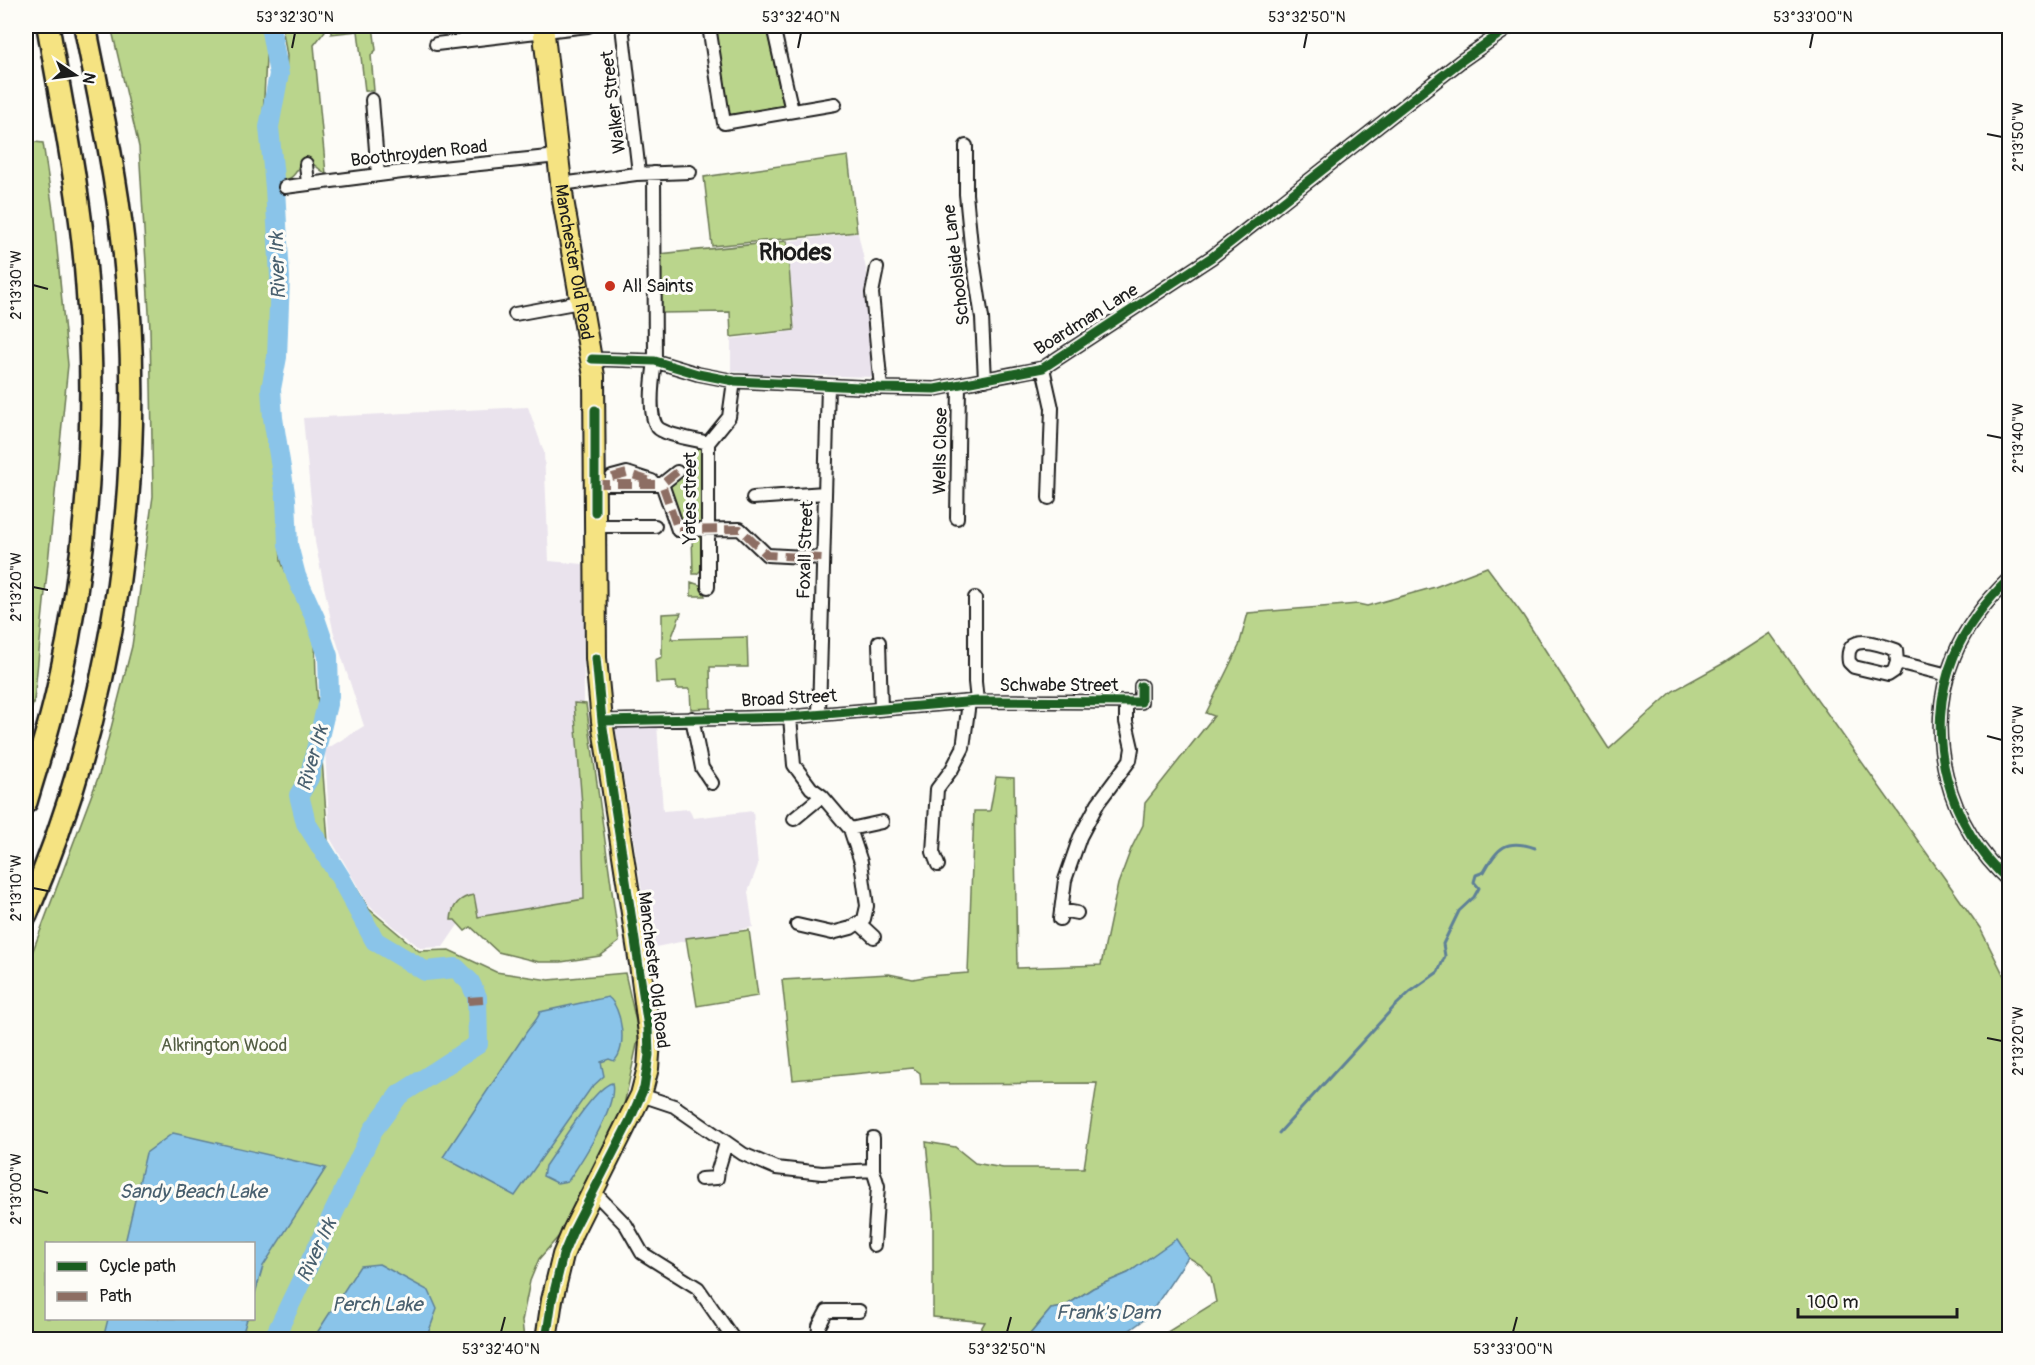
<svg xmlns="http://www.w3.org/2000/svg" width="2035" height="1365" font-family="Pangolin,sans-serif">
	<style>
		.built { fill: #eae3ed }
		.green { fill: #bad58c; stroke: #6b7854; stroke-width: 1.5; fill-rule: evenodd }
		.water { fill: #8ac4e9; stroke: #5e8197; stroke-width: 1.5 }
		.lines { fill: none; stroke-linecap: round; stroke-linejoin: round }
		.stream { stroke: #5e8197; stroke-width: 3 }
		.river { stroke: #8ac4e9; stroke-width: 20 }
		.street-casing { stroke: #1c1c1c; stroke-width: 16 }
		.primary-casing { stroke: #1c1c1c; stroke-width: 24 }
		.highway-casing { stroke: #1c1c1c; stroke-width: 26 }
		.street { stroke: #fdfcf7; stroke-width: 12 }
		.primary { stroke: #f5e382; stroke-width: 20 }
		.highway { stroke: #f5e382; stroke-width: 21 }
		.quiet { stroke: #8d6e63; stroke-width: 8; stroke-dasharray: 15 8; stroke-linecap: butt }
		.cycleway-casing { stroke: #fdfcf7; stroke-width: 13 }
		.cycleway { stroke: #1b5e20; stroke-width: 9 }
		.ticks { fill: none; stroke: #1c1c1c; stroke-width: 2 }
		.poi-dot { fill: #c8321e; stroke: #fdfcf7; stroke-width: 2 }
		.labels { text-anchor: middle; stroke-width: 6; stroke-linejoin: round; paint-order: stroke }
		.street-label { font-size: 18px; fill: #1c1c1c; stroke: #fdfcf7 }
		.poi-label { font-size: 18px; fill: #1c1c1c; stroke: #fdfcf7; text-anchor: start }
		.park-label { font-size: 18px; fill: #535d43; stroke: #fdfcf7 }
		.water-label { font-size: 20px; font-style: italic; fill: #485f6e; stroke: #fdfcf7 }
		.district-label { font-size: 24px; font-weight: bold; fill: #1c1c1c; stroke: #fdfcf7 }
		.neatline { fill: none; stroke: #1c1c1c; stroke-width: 2 }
		.ticks-label { font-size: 15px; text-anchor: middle; fill: #1c1c1c }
	</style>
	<rect width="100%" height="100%" fill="#fdfcf7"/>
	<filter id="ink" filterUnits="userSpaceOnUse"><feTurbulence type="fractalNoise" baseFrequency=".0167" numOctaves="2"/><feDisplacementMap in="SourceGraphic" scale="12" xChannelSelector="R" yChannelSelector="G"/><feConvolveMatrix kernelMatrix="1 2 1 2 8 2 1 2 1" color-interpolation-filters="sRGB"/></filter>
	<g filter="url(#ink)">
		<path class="built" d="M858,233L870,287L877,377L757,374L731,371V339L795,331L788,241Z
			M528,407L544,452L549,561L583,564L584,706L612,897L460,922L443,947L420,948L369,906L330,838L325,750L364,726L333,630L315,542L303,418Z
			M615,724H657L663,811L689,809L693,818L753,811L758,865L748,892L753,927L651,948Z"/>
		<path class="green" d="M111,26H259L267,37L262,138L268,191L275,297L263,400L277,494L281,561L315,640L316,678L328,841L369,909L419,951L449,950L496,972L549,980L625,973L639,1035L624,1105L559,1236L539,1259L530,1281L522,1321L524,1339H26V969L99,775L132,646L153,496L150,329L139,147ZM46,1244H254V1318H46Z
			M282,26H322L325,31L314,45L326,174L313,164L299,165C296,175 291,179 282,181L276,141L280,99L286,73L287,56Z
			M350,26H373L376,50L371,55L374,91H365L358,31L331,34V30Z
			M713,26H766L784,108L725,118Z
			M26,141L43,143L54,217L68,365L34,701L26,726Z
			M848,156L857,232L712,246L704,177Z
			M787,241L794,330L731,337L730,312L660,313L659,254Z
			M700,446L703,450L706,526L680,527L666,485Z
			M692,534H705V566L697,574H693Z
			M1487,567L1522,614L1609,749L1673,691L1724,663L1770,633L1980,928L2009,986V1339H1156L1216,1302L1211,1277L1201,1265L1188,1257L1176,1240L1128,1273L1093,1288L1064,1307L1051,1309L1026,1339H975L985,1322L933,1317V1214L926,1142L955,1147L975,1163L1003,1168H1084L1097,1083L921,1084L920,1073L913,1068L793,1080L782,980L889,974L913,979L929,976L968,973L974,811H990L996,777L1014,778L1017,968L1101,965L1118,884L1131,849L1143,825L1145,803L1214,716L1206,713L1239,646L1248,613L1358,604L1367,606L1435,587Z
			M691,582L700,585L705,596H691Z
			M681,613L671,639L747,637L748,667H710L711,708L691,709L690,689H677L676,682L656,683L655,660L662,657V614Z
			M574,703L586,704L619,942L600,956L561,962H539L498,952L471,927L465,931L455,920H451C452,905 460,897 474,895L478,917L584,899L582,805Z
			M749,930L758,996L697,1006L686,938Z"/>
		<path class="water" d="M608,997C622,1007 628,1049 614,1061L609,1059L601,1062L604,1076L591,1088L515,1196L443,1157L524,1036C529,1026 537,1022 540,1012Z
			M612,1083C618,1106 581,1162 568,1181L557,1183L543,1176L545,1166C558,1148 594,1087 612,1083Z
			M173,1133L326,1168L263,1266L254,1297V1244L125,1243L146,1153Z
			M1176,1239L1188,1257L1148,1317L1120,1337L1116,1340L1026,1339L1051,1309L1064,1307L1093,1288L1128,1273Z
			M379,1264L429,1291L437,1309L426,1339H313L360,1266Z
			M108,1319V1318L247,1319L242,1336L237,1339H103Z"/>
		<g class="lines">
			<path class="stream" d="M1279,1133L1394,1007L1410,992L1438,972L1445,956L1443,944L1459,911L1474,897L1479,888L1474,882L1476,875L1484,872C1497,848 1506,838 1535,848"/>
			<path class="river" d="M270,26L279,74L269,127L275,188L280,278L277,357L271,389L273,418L286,499L288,545L296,576L315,618L328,656L329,696L309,778L299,795L306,823L340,877L375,941L425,971L456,968L470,982L477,997L478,1044L399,1095L373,1130L273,1340"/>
			<defs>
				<path id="street" d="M464,26L465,41
					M622,26L639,173
					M709,26L724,123L835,104
					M773,26L792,111
					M436,44L588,26
					M372,100L378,175
					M966,146V194L971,245L982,318L985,380
					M306,164L308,184
					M654,173L655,361C653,376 646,423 661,430C673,437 694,439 708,443
					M561,184L636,174L690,172
					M285,187L402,172L558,156
					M877,268L872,293L881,388
					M515,314L580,302
					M592,359L655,361L698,374L734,381L881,388L935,389L1043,368L1212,257L1461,61L1511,26
					M1043,368L1052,408L1049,498
					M677,472L662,484L678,530L740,529L767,555L823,558
					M612,477L627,473L652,481
					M594,484H662
					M753,498L825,493
					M957,518L959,385
					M595,526H655
					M2010,578C1987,600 1966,626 1954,656C1922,734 1948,827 2010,882
					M708,587V443L729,417L734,381
					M975,598V682L977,701
					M879,642L881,709
					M1897,662L1894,671L1888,675L1854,667L1849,662C1844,631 1880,644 1896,650L1897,662L1948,675
					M819,714L828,386
					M790,717L794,765L811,788L822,796L850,829L861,862L867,906L864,919L851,928L832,933L797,925
					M692,718L702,768L712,783
					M602,721L790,717L977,701L1141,702V686
					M794,819L822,796
					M850,829L882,822
					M938,865L933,852L937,789L952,769L963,748L969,702
					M1061,910L1077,913
					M1060,919L1065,880L1080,837L1098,803L1130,760L1132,748L1126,722V702
					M859,923L874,937
					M641,1095L674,1106L743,1154L776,1168L822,1173L873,1170
					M873,1138V1170L878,1186L874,1245
					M701,1179L717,1178L718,1170L726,1143
					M592,1190L626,1225L642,1253L698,1288L734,1340
					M818,1340L819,1326L827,1311H859"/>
				<g id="primary">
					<path id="s1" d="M543,26L563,200L594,376L596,658L602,721L640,964L650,1041L648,1068L641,1095L573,1231L563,1255L552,1300L546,1340"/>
				</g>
				<path id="highway" d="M26,802C37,764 50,726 58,688C88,556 97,421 87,286C81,199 63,112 48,26
					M26,915C117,704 149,468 123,241C115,168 99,97 85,26"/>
			</defs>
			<use href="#street" class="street-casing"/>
			<use href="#primary" class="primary-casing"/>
			<use href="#highway" class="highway-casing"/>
			<use href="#street" class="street"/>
			<use href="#primary" class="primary"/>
			<use href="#highway" class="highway"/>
			<path class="quiet" d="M677,472L662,484L678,530L740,529L767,555L823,558
				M612,477L627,473L653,482
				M594,484H662
				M468,1001L483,1000"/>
			<defs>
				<path id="cycleway" d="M592,359L655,361L698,374L734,381L881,388L935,389L1043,368L1212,257L1461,61L1511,26
					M595,512V410
					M2010,578C1987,600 1966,626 1954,656C1922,734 1948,827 2010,882
					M602,721L790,717L977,701L1141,702V686
					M546,1340L552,1300L563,1255L573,1231L630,1120L644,1088L649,1055L648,1027L602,721L596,658"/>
			</defs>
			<use href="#cycleway" class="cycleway-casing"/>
			<use href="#cycleway" class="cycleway"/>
		</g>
	</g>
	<path class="ticks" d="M292,48L295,33M798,48L801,33M1304,48L1307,33M1810,48L1813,33M1987,134L2002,137M33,285L48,289M1987,435L2002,438M33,587L48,590M1987,736L2002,740M33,888L48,891M1987,1038L2002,1041M33,1189L48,1193M501,1332L505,1317M1007,1332L1011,1317M1513,1332L1517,1317"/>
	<circle class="poi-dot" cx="610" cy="286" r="6"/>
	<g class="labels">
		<g class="street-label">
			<text transform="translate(613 102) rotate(-97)" y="6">Walker Street</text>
			<text transform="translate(419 153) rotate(-6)" y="6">Boothroyden Road</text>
			<text dy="6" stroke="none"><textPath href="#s1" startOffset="238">Manchester Old Road</textPath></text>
			<text transform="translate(956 265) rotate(-97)" y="6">Schoolside Lane</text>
			<text transform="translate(1086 319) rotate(-32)" y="6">Boardman Lane</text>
			<text transform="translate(940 451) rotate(-89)" y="6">Wells Close</text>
			<text transform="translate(690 498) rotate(-90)" y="6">Yates street</text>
			<text transform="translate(805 550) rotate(-88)" y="6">Foxall Street</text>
			<text x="1059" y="691">Schwabe Street</text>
			<text transform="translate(789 698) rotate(-3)" y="6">Broad Street</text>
			<text transform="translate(654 970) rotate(83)" y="6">Manchester Old Road</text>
		</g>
		<g class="poi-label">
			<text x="622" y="292">All Saints</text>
		</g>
		<g class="park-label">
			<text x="224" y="1051">Alkrington Wood</text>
		</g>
		<g class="water-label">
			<text transform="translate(277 266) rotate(-92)" y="7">River Irk</text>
			<text transform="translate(312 758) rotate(-74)" y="7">River Irk</text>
			<text x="193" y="1198">Sandy Beach Lake</text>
			<text transform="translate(316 1250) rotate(-65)" y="7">River Irk</text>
			<text x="377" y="1311">Perch Lake</text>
			<text x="1108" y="1319">Frank's Dam</text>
		</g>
		<g class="district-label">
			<text x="795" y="260">Rhodes</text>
		</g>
	</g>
	<rect width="2035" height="1365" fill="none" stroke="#fdfcf7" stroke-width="66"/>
	<rect x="45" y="1242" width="210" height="78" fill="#fdfcf7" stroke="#a3a29f" stroke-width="1.5"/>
	<rect x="57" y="1262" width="30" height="9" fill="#1b5e20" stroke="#a3a29f" stroke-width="1.5"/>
	<text x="99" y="1272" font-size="18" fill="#1c1c1c">Cycle path</text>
	<rect x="57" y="1292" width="30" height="9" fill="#8d6e63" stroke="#a3a29f" stroke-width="1.5"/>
	<text x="99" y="1302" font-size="18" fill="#1c1c1c">Path</text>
	<g transform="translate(75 75) rotate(103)" stroke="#fdfcf7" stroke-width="4.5" paint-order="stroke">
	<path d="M0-4.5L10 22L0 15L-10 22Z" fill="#1c1c1c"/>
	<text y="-9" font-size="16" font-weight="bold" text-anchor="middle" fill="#1c1c1c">N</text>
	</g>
	<path d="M1798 1308v9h159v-9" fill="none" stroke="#1c1c1c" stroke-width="3"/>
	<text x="1807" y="1308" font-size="18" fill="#1c1c1c" stroke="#fdfcf7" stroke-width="4.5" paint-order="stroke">100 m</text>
	<rect x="33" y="33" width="1969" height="1299" class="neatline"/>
	<g class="ticks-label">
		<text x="295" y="22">53°32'30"N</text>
		<text x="801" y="22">53°32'40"N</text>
		<text x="1307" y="22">53°32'50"N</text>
		<text x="1813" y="22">53°33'00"N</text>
		<text transform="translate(2018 137) rotate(-90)" y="5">2°13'50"W</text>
		<text transform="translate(16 285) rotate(-90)" y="5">2°13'30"W</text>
		<text transform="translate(2018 438) rotate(-90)" y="5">2°13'40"W</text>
		<text transform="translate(16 587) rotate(-90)" y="5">2°13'20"W</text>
		<text transform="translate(2018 740) rotate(-90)" y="5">2°13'30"W</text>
		<text transform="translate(16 888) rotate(-90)" y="5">2°13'10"W</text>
		<text transform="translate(2018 1041) rotate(-90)" y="5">2°13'20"W</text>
		<text transform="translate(16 1189) rotate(-90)" y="5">2°13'00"W</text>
		<text x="501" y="1354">53°32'40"N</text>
		<text x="1007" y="1354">53°32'50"N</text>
		<text x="1513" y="1354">53°33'00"N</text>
	</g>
</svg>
